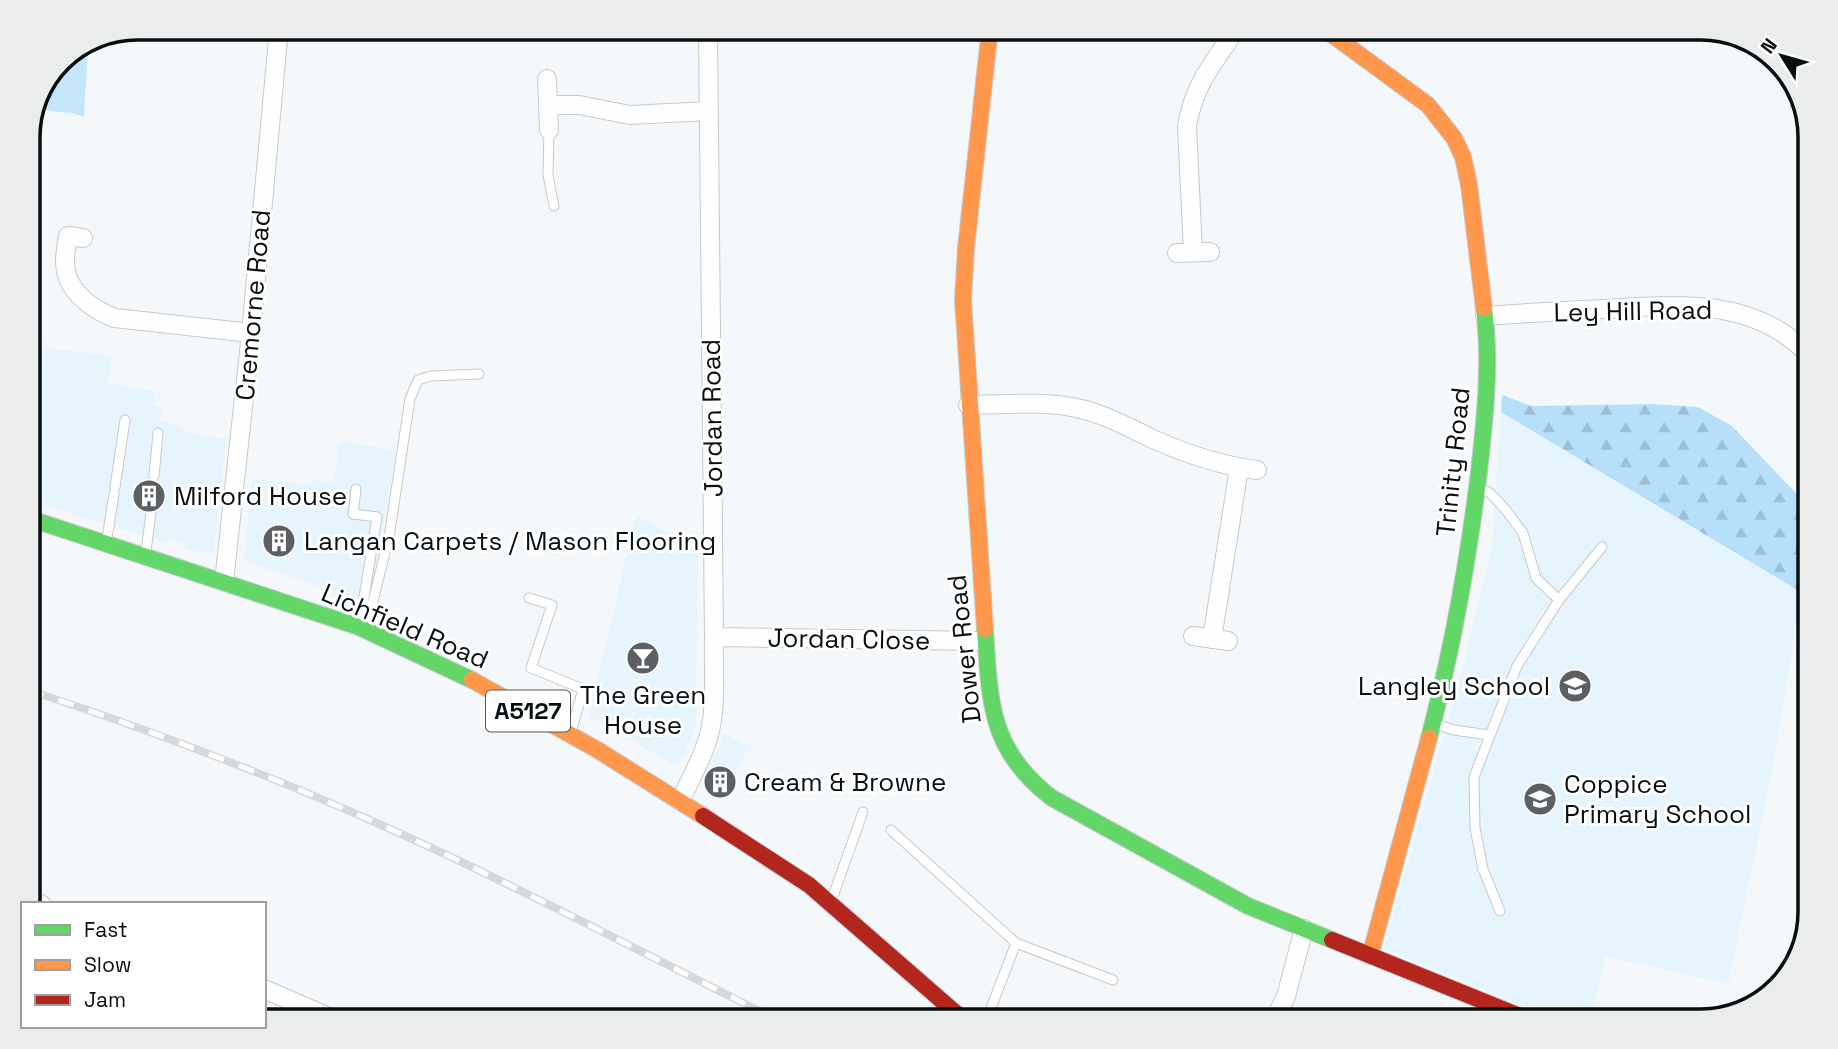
<svg xmlns="http://www.w3.org/2000/svg" width="1838" height="1049" font-family="'Space Grotesk',sans-serif">
	<style>
		.built { fill: #e6f4fd }
		.green { fill: #c5e6fa }
		.forest { fill: url(#forest-firs) }
		.lines { fill: none; stroke-linecap: round; stroke-linejoin: round }
		.lane-casing { stroke: #c5c9cc; stroke-width: 11 }
		.street-casing { stroke: #c5c9cc; stroke-width: 20 }
		.fast-casing { stroke: #c5c9cc; stroke-width: 18 }
		.slow-casing { stroke: #c5c9cc; stroke-width: 18 }
		.jam-casing { stroke: #c5c9cc; stroke-width: 18 }
		.lane { stroke: #fefefe; stroke-width: 9 }
		.street { stroke: #fefefe; stroke-width: 18 }
		.fast { stroke: #63d668; stroke-width: 16 }
		.slow { stroke: #ff974d; stroke-width: 16 }
		.jam { stroke: #b3261e; stroke-width: 16 }
		.rail-casing { stroke: #d6d8d9; stroke-width: 8 }
		.rail { stroke: #fff; stroke-width: 5; stroke-dasharray: 16; stroke-linecap: butt }
		.labels { text-anchor: middle; stroke-width: 6; stroke-linejoin: round; paint-order: stroke }
		.shield { fill: #fff; stroke: #535658; stroke-width: 2 }
		.shield-label { font-size: 24px; font-weight: bold; fill: #090e11 }
		.street-label { font-size: 26px; fill: #090e11; stroke: #fff }
		.poi-label { font-size: 26px; fill: #090e11; stroke: #fff; text-anchor: start }
		.rim { fill: none; stroke: #090e11; stroke-width: 3.5 }
	</style>
	<defs>
		<pattern id="forest-firs" width="22" height="20" patternUnits="userSpaceOnUse" patternTransform="scale(1.75)"><rect width="22" height="20" fill="#b6e0f9"/><path d="M5 1l3.5 6h-7zM16 11l3.5 6h-7z" fill="#9bbfd4"/></pattern>
	</defs>
	<rect width="100%" height="100%" fill="#f5f8fb"/>
	<path class="built" d="M28,346L112,356L108,383L155,391L153,405L162,407L160,421L183,426V431L226,439L213,554L185,549V544L168,539L166,543L28,500Z
		M1501,412L1801,592L1774,761L1728,984L1605,956L1591,1021H1559L1384,948L1462,672L1492,545Z
		M340,441L396,451L370,603L244,561L252,479L312,484V480L333,483Z
		M636,516L698,548L696,725L685,753L679,763L674,765L589,716Z
		M725,734L749,747L719,798L703,788V780Z"/>
	<path class="green" d="M88,48L84,117L72,113L38,110L60,60Z"/>
	<path class="forest" d="M1502,395L1531,406L1651,404L1698,407L1732,426L1810,508V552L1801,592L1501,412Z"/>
	<g class="lines">
		<defs>
			<path id="lane" d="M549,130L548,175L554,206
				M154,476L158,433
				M115,487L125,420
				M356,489L353,514L377,517L360,622
				M1482,489L1490,493L1505,509L1523,533L1536,578L1559,600
				M107,538L114,494
				M146,551L151,513
				M529,598L552,605L531,668L583,689L572,729
				M367,625L389,537L410,399L418,380L431,376L479,374
				M1435,724L1454,730L1489,735
				M891,830L1016,943L1113,980
				M832,899L863,812
				M1500,911L1483,869L1475,828L1474,777L1517,666L1559,600L1602,547
				M986,1021L1016,943"/>
			<path id="street" d="M547,79L549,130
				M548,105H579L630,115L709,111
				M83,238L68,236C66,249 63,263 67,275C73,296 96,311 115,318L251,333
				M1193,252L1187,126C1194,84 1214,62 1237,28
				M1177,253L1210,252
				M1485,316C1524,313 1564,311 1603,309C1677,305 1754,296 1810,356
				M968,405C1004,405 1045,400 1081,409C1107,415 1131,429 1155,440C1187,454 1222,466 1257,470
				M224,582L251,333L279,28
				M1193,636L1228,641
				M714,637L984,641
				M1212,639L1239,468
				M680,801C690,780 703,758 709,735C717,705 713,669 714,637L708,28
				M28,900L41,904
				M264,989L338,1021
				M1274,1021L1286,996L1304,929"/>
			<path id="fast" d="M28,518L359,627L472,680
				M985,629C990,702 989,750 1052,798L1248,906L1332,940
				M1429,738C1452,651 1468,562 1479,472C1485,418 1491,363 1484,308"/>
			<path id="slow" d="M1323,28L1428,105L1454,138L1463,157L1469,185L1484,308
				M985,629L963,300L966,248L990,28
				M472,680L596,749L703,816
				M1370,956L1429,738"/>
			<path id="jam" d="M703,816L809,885L965,1021
				M1332,940L1532,1021"/>
		</defs>
		<use href="#lane" class="lane-casing"/>
		<use href="#street" class="street-casing"/>
		<use href="#fast" class="fast-casing"/>
		<use href="#slow" class="slow-casing"/>
		<use href="#jam" class="jam-casing"/>
		<use href="#lane" class="lane"/>
		<use href="#street" class="street"/>
		<use href="#fast" class="fast"/>
		<use href="#slow" class="slow"/>
		<use href="#jam" class="jam"/>
		<defs>
			<path id="rail" d="M28,690C144,728 259,771 370,820C509,881 643,954 780,1021"/>
		</defs>
		<use href="#rail" class="rail-casing"/>
		<use href="#rail" class="rail"/>
	</g>
	<defs>
		<symbol id="building-disc" viewBox="-11 -11 22 22"><circle r="9.5" fill="#5c6063" stroke="#fff"/><path d="M-4-6H4V6H1V3H-1V6H-4ZM-2.5-4.3h1.7v1.8h-1.7ZM.8-4.3h1.7v1.8H.8ZM-2.5-1h1.7V.8h-1.7ZM.8-1h1.7V.8H.8Z" fill="#fff"/></symbol>
		<symbol id="bar-disc" viewBox="-11 -11 22 22"><circle r="9.5" fill="#5c6063" stroke="#fff"/><path d="M-6-5H6L.8 .8V4.5H3.5V6h-7V4.5H-.8V.8Z" fill="#fff"/></symbol>
		<symbol id="school-disc" viewBox="-11 -11 22 22"><circle r="9.5" fill="#5c6063" stroke="#fff"/><path d="M0-5L7-2L0 1L-7-2ZM-4 1L0 2.5L4 1V4Q0 6-4 4Z" fill="#fff"/></symbol>
	</defs>
	<g fill-rule="evenodd">
		<use href="#building-disc" x="130" y="477" width="38" height="38"/>
		<use href="#building-disc" x="260" y="522" width="38" height="38"/>
		<use href="#bar-disc" x="624" y="639" width="38" height="38"/>
		<use href="#school-disc" x="1556" y="667" width="38" height="38"/>
		<use href="#building-disc" x="701" y="763" width="38" height="38"/>
		<use href="#school-disc" x="1521" y="780" width="38" height="38"/>
	</g>
	<g class="labels">
		<rect class="shield" x="486" y="690.5" width="84" height="41" rx="5"/>
		<g class="shield-label">
			<text x="528" y="719">A5127</text>
		</g>
		<g class="street-label">
			<text transform="translate(253 305) rotate(-85)" y="9">Cremorne Road</text>
			<text transform="translate(1633 311) rotate(-1)" y="9">Ley Hill Road</text>
			<text transform="translate(712 418) rotate(-91)" y="9">Jordan Road</text>
			<text transform="translate(1453 462) rotate(-84)" y="9">Trinity Road</text>
			<text transform="translate(405 626) rotate(23)" y="9">Lichfield Road</text>
			<text transform="translate(849 639) rotate(1)" y="9">Jordan Close</text>
			<text transform="translate(964 649) rotate(-96)" y="9">Dower Road</text>
		</g>
		<g class="poi-label">
			<text x="174" y="505">Milford House</text>
			<text x="304" y="550">Langan Carpets / Mason Flooring</text>
			<text x="1550" y="695" text-anchor="end">Langley School</text>
			<text x="643" y="704" text-anchor="middle">The Green<tspan x="643" dy="30">House</tspan></text>
			<text x="744" y="791">Cream &amp; Browne</text>
			<text x="1564" y="793">Coppice<tspan x="1564" dy="30">Primary School</tspan></text>
		</g>
	</g>
	<path d="M0 0H1838V1049H0ZM137 40H1701A97 97 0 0 1 1798 137V912A97 97 0 0 1 1701 1009H137A97 97 0 0 1 40 912V137A97 97 0 0 1 137 40Z" fill="#ebecec" fill-rule="evenodd"/>
	<path class="rim" d="M137 40H1701A97 97 0 0 1 1798 137V912A97 97 0 0 1 1701 1009H137A97 97 0 0 1 40 912V137A97 97 0 0 1 137 40Z"/>
	<rect x="21" y="902" width="245" height="126" fill="#ffffff" stroke="#9d9fa0" stroke-width="2"/>
	<rect x="35" y="925" width="35" height="10" fill="#63d668" stroke="#9d9fa0" stroke-width="2"/>
	<text x="84" y="937" font-size="21" fill="#090e11">Fast</text>
	<rect x="35" y="960" width="35" height="10" fill="#ff974d" stroke="#9d9fa0" stroke-width="2"/>
	<text x="84" y="972" font-size="21" fill="#090e11">Slow</text>
	<rect x="35" y="995" width="35" height="10" fill="#b3261e" stroke="#9d9fa0" stroke-width="2"/>
	<text x="84" y="1007" font-size="21" fill="#090e11">Jam</text>
	<g transform="translate(1782 56) rotate(307)" stroke="#ffffff" stroke-width="5" paint-order="stroke">
	<path d="M0-5L12 26L0 18L-12 26Z" fill="#090e11"/>
	<text y="-10" font-size="19" font-weight="bold" text-anchor="middle" fill="#090e11">N</text>
	</g>
</svg>
